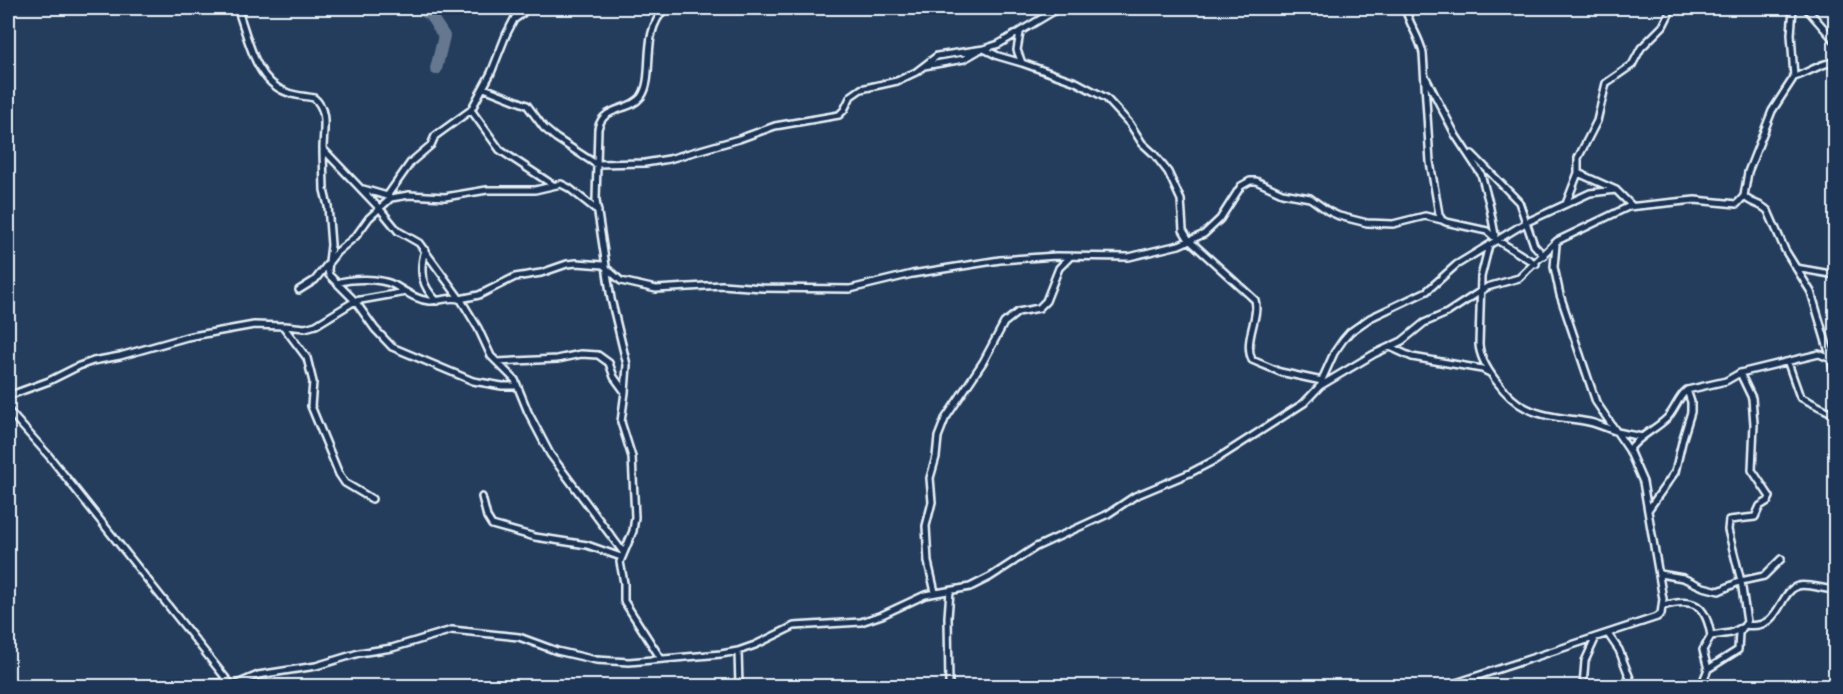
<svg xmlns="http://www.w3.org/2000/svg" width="1843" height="694" font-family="'Playpen Sans',sans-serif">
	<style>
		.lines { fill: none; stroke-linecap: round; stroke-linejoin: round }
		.river { stroke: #657890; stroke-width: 12 }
		.minor-casing { stroke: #e8f1f8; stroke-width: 10 }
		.minor { stroke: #1d3557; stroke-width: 5 }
	</style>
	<rect width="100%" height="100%" fill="#253d5d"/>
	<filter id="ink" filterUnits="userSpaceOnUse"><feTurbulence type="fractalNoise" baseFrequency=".0167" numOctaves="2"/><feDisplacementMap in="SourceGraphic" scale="12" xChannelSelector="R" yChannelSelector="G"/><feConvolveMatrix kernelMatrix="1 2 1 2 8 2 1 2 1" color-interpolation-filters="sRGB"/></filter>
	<g filter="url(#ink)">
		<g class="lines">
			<path class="river" d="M419,8L430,15L444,36L436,69"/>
			<defs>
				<path id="minor" d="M237,8C248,36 254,80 286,92C295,96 305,96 314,98C329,110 323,132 323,149L380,209L398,231L419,243L460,299L479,295L515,277L541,273L567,264L577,263L603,265L621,281L656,289L722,285L762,288L850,289L912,274L1000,260L1056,256L1129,257L1179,245L1204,234L1220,219L1241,186L1250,181H1256L1282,193L1310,198L1328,211L1339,216L1367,223L1393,224L1425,216L1442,220
					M1405,8C1409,24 1419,36 1423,53L1430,162L1439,214L1442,220L1446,222L1487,231L1497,240L1536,264
					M1806,8L1836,42
					M515,19L522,14L526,8
					M1020,33L1017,50L1022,63L1076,82L1106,98L1130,124L1142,143L1154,154L1168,172L1181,200L1183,230L1189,240L1255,300C1260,317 1243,340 1252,360L1280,372L1322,381
					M984,49L998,56L1022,63
					M924,66L964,59L978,51
					M1794,77C1808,73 1822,62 1836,62
					M1426,78L1456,136L1481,174L1489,203L1495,235
					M484,88L527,105L544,128L556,138L596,164L645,163L669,159L739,139L775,126L839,115L844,110L851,96L861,89L897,81L916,72L937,56L984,49L999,44L1059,8
					M471,110L500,150L553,185
					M323,151L324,190L328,206L331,245L328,270L329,275L355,301L375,329L392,347L473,381L502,386H517
					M1472,154L1519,202L1534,245L1544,256
					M363,189L387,196L411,162L431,145L435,136L471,110L491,73L506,35L520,8
					M386,196L391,198L409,195L445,197L487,190H535L561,184L569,188L598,211
					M1744,196C1750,204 1761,203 1768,211L1785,250L1811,292L1831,359L1836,384
					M1566,204L1578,173
					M1632,206L1616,190L1578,173V158L1597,121L1606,83L1632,65L1641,48L1663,26L1672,8
					M1489,245L1481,277L1479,344C1480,365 1507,399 1526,408C1545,418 1569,418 1589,422C1599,424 1606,428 1615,431C1623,434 1634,435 1642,437
					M425,250C419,270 421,286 437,301
					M1796,268L1836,275
					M337,283C352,278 380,278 394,285C405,291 416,300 429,301C439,302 452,295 461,300L478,328L491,356L515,380L528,412L550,454L623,552
					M299,290L315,280L337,252L356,236L369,218L391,198
					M285,326L305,328L316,325L355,301L406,292
					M1390,347L1412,357L1482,369L1490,373
					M497,362L557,359L581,354L598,355L609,363L614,377L625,392L621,422L632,457L635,517L633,531L620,562L624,583V601L661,659
					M1788,363L1800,397L1836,415
					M1321,382L1334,353L1343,340L1350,332L1370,318L1427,291L1456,265L1527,222L1590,193L1616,190
					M625,392L627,365L611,299L596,200L598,129C603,105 629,112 641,97C656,77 639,33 666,8
					M8,396L49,381L79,366L93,361L120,356L187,337L254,325L283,326L307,358L313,382L311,406L339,474L345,483L372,499
					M8,410L49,456L232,686
					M1629,450C1638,436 1655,430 1667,418C1675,410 1678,397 1687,390L1726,381L1740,373L1819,354L1831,359
					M482,497L487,517L492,525L535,537L587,545L621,557
					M1648,510L1675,472L1683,438L1691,412V402L1687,390
					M1660,574L1683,578L1703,587L1719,591L1741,581L1764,576L1781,559
					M935,592L928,562L926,526L932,502L930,478L936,457L938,437L945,419L983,362L1004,323L1018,312L1039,308L1046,301L1059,268L1070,257
					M1663,606C1693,597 1706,604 1711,636L1703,650L1708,669
					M1745,625C1781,631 1778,592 1798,586C1806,583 1826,590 1836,590
					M1608,634L1619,650L1633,686
					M1711,636L1731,633L1741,628
					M738,651L739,686
					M171,686L229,682
					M232,686L258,675L316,666L359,653L392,648L452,630L519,637L557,651L596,660L629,662L721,654L738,651L755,645L794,626L861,622L882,615L925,595L970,587L990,577L1036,547L1108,514L1135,496L1190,473L1215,460L1304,403L1320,386L1374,354L1402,341L1424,323L1447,313L1487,287L1519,278L1557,241L1628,207L1695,200L1737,204L1744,196L1748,172L1772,111L1794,77L1791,34L1793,8
					M949,686L948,617L950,591
					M1447,686L1657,617L1661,614L1663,599L1643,482L1629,450L1596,402L1560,295L1554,267L1556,245
					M1583,686L1585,661L1596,637
					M1701,686L1708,669L1738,650L1739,633L1747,622L1741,581L1728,530L1729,520L1755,517L1760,506L1768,501L1770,497L1752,470L1754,424L1752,398L1740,373"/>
			</defs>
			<use href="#minor" class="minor-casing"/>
			<use href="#minor" class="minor"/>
		</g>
	</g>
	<rect width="1843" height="694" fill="none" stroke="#1d3557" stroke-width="30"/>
	<rect x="15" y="15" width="1813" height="664" fill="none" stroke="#e8f1f8" stroke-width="2" filter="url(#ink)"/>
</svg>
